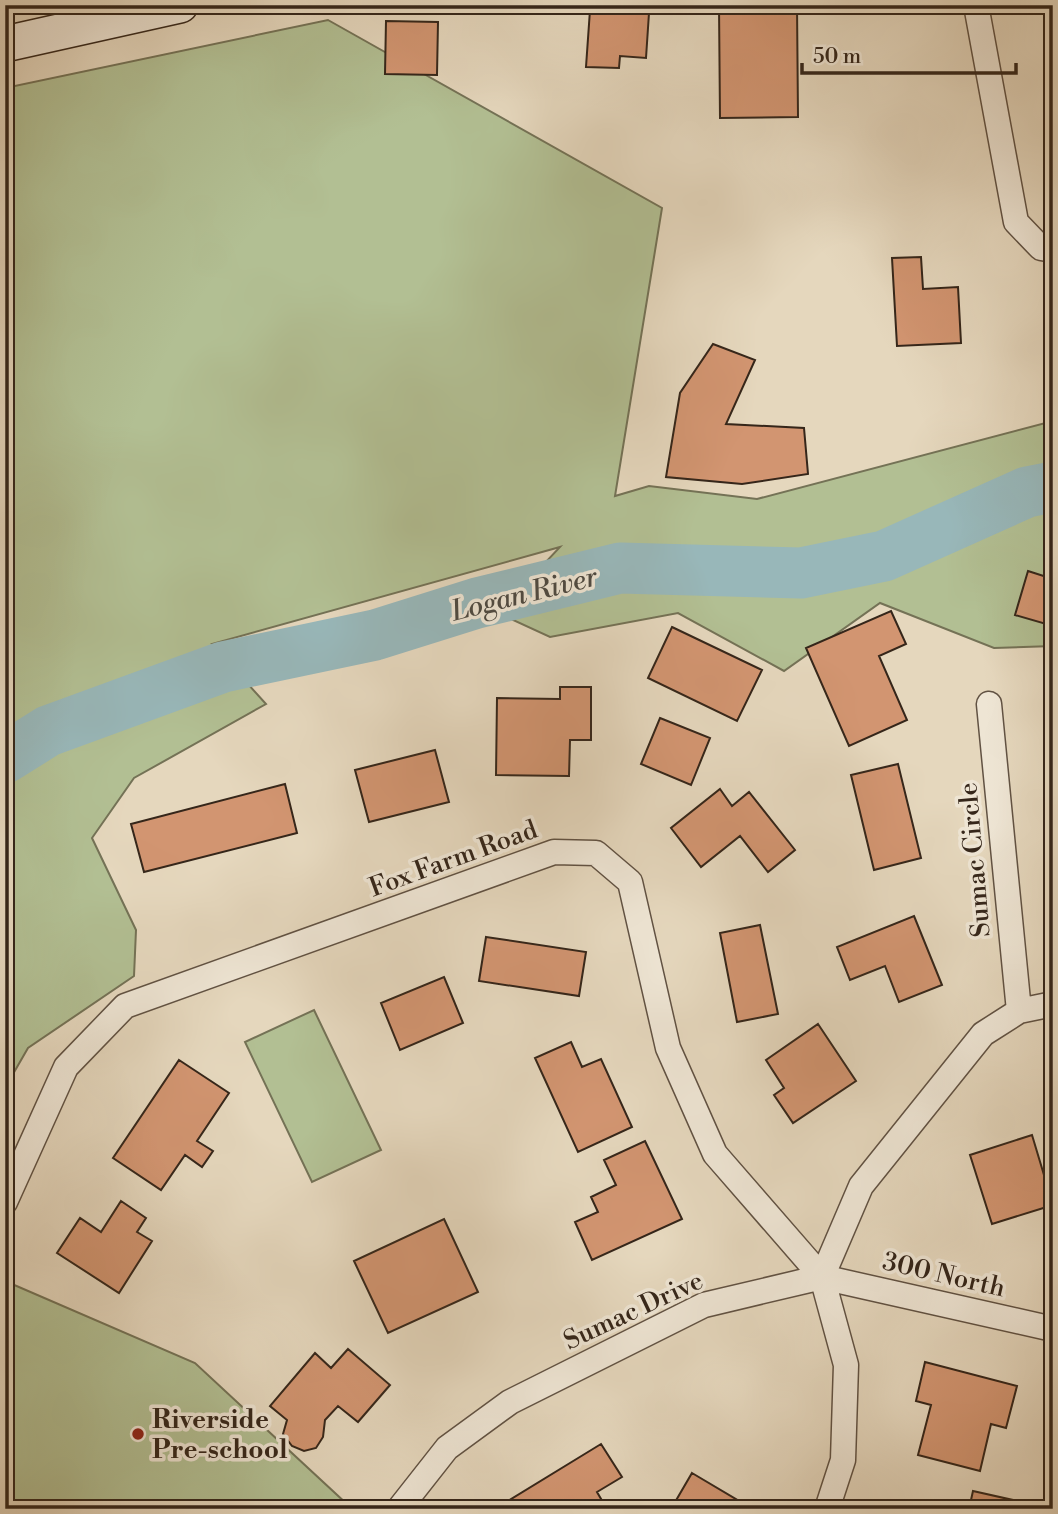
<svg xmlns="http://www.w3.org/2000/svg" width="1058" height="1514" font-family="'Libre Bodoni',serif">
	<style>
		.green { fill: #b2bf93; stroke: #747256; stroke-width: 2 }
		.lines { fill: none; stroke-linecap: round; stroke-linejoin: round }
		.river { stroke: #98b7b9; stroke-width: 51 }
		.building { fill: #d29571; stroke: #35261a; stroke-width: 2 }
		.street-casing { stroke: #615243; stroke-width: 27 }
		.secondary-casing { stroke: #35261a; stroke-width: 38 }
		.street { stroke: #eee5d4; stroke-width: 24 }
		.secondary { stroke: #eee5d4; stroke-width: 35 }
		.poi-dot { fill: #8f2418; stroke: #eee5d4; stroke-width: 2.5 }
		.labels { text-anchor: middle; stroke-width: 7; stroke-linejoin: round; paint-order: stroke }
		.street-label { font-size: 26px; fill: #35261a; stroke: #eee5d4 }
		.poi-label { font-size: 26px; font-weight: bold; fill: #35261a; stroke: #eee5d4; text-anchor: start }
		.water-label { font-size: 28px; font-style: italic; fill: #4e4a42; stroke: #eee5d4 }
	</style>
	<rect width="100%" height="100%" fill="#e5d7bd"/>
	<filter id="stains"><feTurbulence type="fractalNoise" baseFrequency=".00286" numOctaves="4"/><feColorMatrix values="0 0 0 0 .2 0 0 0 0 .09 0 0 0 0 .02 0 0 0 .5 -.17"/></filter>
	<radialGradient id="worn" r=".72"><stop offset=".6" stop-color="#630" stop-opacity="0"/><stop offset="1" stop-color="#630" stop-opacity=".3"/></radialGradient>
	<path class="green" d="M328,20L662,208L615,496L649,486L757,499L1053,421V646L994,648L880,603L784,671L678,613L550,637L498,613L560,547L212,644L266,704L134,778L92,838L136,930L134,976L28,1048L5,1088V744L14,698L5,648V88Z
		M314,1010L381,1150L312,1182L245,1042Z
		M5,1281L195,1363L349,1506L347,1509H5Z"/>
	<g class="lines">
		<path class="river" d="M5,758L48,731L223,667L375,635L477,603L620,568L801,573L884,556L1027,492L1053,487"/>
	</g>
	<path class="building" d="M719,5H797L798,117L720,118Z
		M590,10L649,13L646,58L620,56L619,68L586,67Z
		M386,21L438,22L437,75L385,74Z
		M921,257L923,289L958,287L961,343L897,346L892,258Z
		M713,344L755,360L726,424L804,428L808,474L742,484L666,477L680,393Z
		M1028,571L1053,579V626L1015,615Z
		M891,611L906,644L879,656L907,720L849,746L806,648Z
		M672,627L762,670L737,721L648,678Z
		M560,687H591V740H570L569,776L496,775L497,698L560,699Z
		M660,718L710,738L691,785L641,764Z
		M435,750L449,802L369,822L355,770Z
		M898,764L921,858L874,870L851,775Z
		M285,784L297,833L144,872L131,824Z
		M720,789L732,806L749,792L795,850L768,872L740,836L701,867L671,828Z
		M914,916L942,985L899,1002L885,966L850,980L837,947Z
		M760,925L778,1014L737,1022L720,933Z
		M486,937L586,952L579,996L479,981Z
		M444,977L463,1023L400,1050L381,1003Z
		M818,1024L856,1081L793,1123L774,1095L784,1088L766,1060Z
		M571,1042L582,1067L601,1059L632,1127L578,1152L535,1058Z
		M179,1060L229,1093L197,1141L213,1151L202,1167L185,1155L161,1190L113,1158Z
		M1032,1135L1053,1205L992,1224L970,1155Z
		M645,1141L682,1219L592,1260L575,1222L598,1212L591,1197L616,1185L604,1160Z
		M121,1201L146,1218L137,1232L152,1241L119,1293L57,1253L80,1218L101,1232Z
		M444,1219L478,1292L388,1333L354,1261Z
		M348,1349L390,1385L358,1422L338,1406L325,1420L323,1437L316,1448L304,1451L292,1446L283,1434L287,1420L270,1406L315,1353L331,1368Z
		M925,1362L1017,1386L1006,1428L991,1424L980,1471L918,1455L931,1405L916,1401Z
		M601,1444L622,1477L597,1492L604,1504L597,1509H513L508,1501Z
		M692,1473L739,1501L735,1509H671Z
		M973,1491L1053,1509H969Z"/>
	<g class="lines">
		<defs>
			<path id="street" d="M976,5L1016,222L1041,248L1053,250
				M989,704L1019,1011
				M5,1202L66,1067L125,1006L554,852L596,853L630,882L668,1048L715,1154L822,1277L846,1365L843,1460L827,1509
				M822,1277L861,1186L983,1034L1019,1011L1053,1004
				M399,1509L447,1448L510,1402L704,1305L822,1277L1053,1329"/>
			<path id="secondary" d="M5,44L180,5"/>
		</defs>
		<use href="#street" class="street-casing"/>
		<use href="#secondary" class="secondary-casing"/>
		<use href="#street" class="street"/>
		<use href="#secondary" class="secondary"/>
	</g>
	<circle class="poi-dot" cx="138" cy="1434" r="7"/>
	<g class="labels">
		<g class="street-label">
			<text transform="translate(453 858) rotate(-20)" y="9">Fox Farm Road</text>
			<text transform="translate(974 860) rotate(-95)" y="9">Sumac Circle</text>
			<text transform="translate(944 1274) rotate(13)" y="9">300 North</text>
			<text transform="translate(633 1310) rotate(-25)" y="9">Sumac Drive</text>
		</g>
		<g class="poi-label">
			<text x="152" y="1428">Riverside<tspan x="152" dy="30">Pre-school</tspan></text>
		</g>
		<g class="water-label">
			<text transform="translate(524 593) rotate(-14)" y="10">Logan River</text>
		</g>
	</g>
	<rect width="1058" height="1514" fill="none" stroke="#e5d7bd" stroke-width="28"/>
	<rect x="7" y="7" width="1044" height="1500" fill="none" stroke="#35261a" stroke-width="3.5"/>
	<rect x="14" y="14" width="1030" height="1486" fill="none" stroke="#35261a" stroke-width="2"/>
	<path d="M802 63v10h214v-10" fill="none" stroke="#35261a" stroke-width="3.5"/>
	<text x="813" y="63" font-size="21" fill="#35261a" stroke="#eee5d4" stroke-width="5" paint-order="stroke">50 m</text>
	<rect width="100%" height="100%" filter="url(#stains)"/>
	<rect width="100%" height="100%" fill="url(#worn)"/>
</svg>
